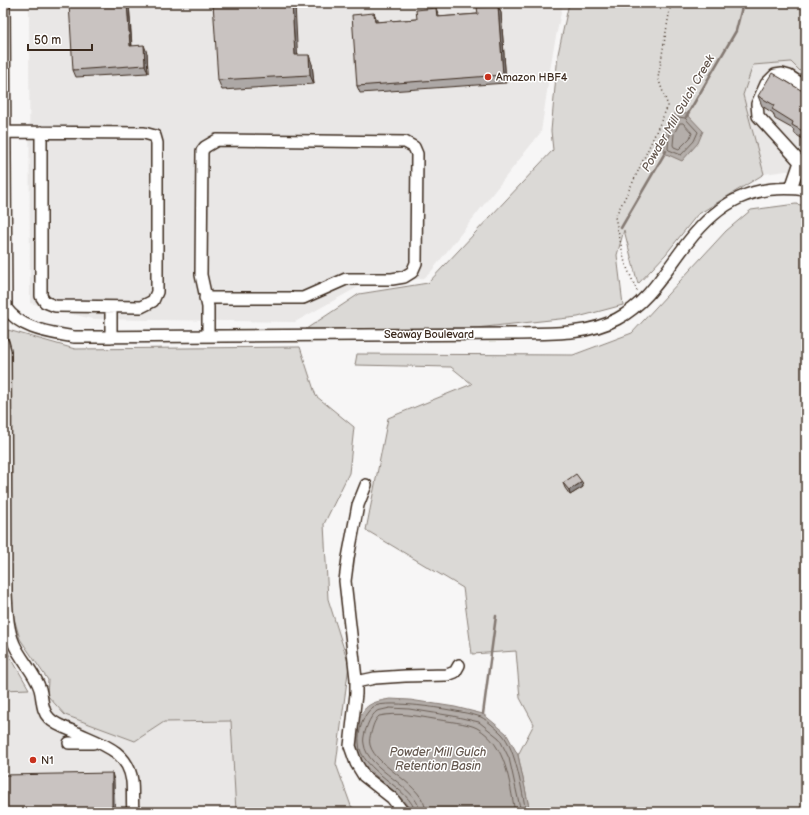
<svg xmlns="http://www.w3.org/2000/svg" width="809" height="815" font-family="'Balsamiq Sans',sans-serif">
	<style>
		.built { fill: #e9e7e6 }
		.green { fill: #dbd9d6; stroke: #8b827a }
		.water { fill: #b4aeaa; stroke: #847972 }
		.lines { fill: none; stroke-linecap: round; stroke-linejoin: round }
		.shore { stroke: #6b5f56; stroke-width: 1 }
		.stream { stroke: #847972; stroke-width: 2.5 }
		.minor-casing { stroke: #3b2a1e; stroke-width: 14 }
		.path { stroke: #3b2a1e; stroke-width: 1.5; stroke-dasharray: 1 3; stroke-linecap: butt }
		.minor { stroke: #fff; stroke-width: 11 }
		.wall { fill: #ada8a6; stroke: #3b2a1e }
		.shaded-wall { fill: #8d8887; stroke: #3b2a1e }
		.building { fill: #c9c3c1; stroke: #3b2a1e }
		.poi-dot { fill: #c8321e; stroke: #fff; stroke-width: 1.5 }
		.labels { text-anchor: middle; stroke-width: 3; stroke-linejoin: round; paint-order: stroke }
		.poi-label { font-size: 11px; fill: #3b2a1e; stroke: #fff; text-anchor: start }
		.street-label { font-size: 11px; fill: #3b2a1e; stroke: #fff }
		.water-label { font-size: 12px; font-style: italic; fill: #65584f; stroke: #fff }
	</style>
	<rect width="100%" height="100%" fill="#f7f6f6"/>
	<filter id="ink" filterUnits="userSpaceOnUse"><feTurbulence type="fractalNoise" baseFrequency=".025" numOctaves="2"/><feDisplacementMap in="SourceGraphic" scale="8" xChannelSelector="R" yChannelSelector="G"/><feConvolveMatrix kernelMatrix="1 2 1 2 8 2 1 2 1" color-interpolation-filters="sRGB"/></filter>
	<g filter="url(#ink)">
		<path class="built" d="M29,3H563L553,51L541,132L430,273L424,278L358,287L295,322L92,319L30,303Z
			M791,62L806,77V172L786,171L764,174L743,95L753,65Z
			M29,689L47,695L65,715L135,741L164,722L231,721L236,812H3V690Z"/>
		<path class="green" d="M569,3H806V77L791,62L753,65L743,95L764,174L697,215L666,254L638,284L624,230L617,255L623,305L578,317L476,328L306,329L359,294L428,283L553,150L551,131L558,54Z
			M796,204L806,206V812H530L518,755L534,724L520,698L516,651L472,654L463,588L366,530L388,418L472,384L451,367L355,365L357,354L573,355L632,333L726,231L751,210Z
			M8,330L75,349L300,347L316,396L354,427L349,473L324,524L328,599L349,665L336,764L351,806L359,812H236L231,721L164,722L135,741L65,715L47,695L48,680L20,639L11,608Z
			M3,644L29,689L3,690Z"/>
		<path class="water" d="M676,112L687,114L703,131L698,143L682,161L664,153L665,131Z
			M390,699L410,700L455,707L483,714L506,733L518,755L530,812H411C400,788 356,770 354,744C354,737 357,730 358,723C363,704 373,702 390,699Z"/>
		<g class="lines">
			<path class="shore" d="M678,117L685,118L698,132L694,141L681,155L669,150L668,149L669,132Z
				M680,123H683L692,133L690,138L679,149L674,147L673,145L674,134Z
				M415,812C412,789 359,770 359,743C358,731 363,714 373,707C386,698 465,711 481,717C487,720 497,729 502,734C516,749 522,792 526,812
				M420,812C418,786 367,770 364,744C363,740 364,736 365,732C368,723 370,717 377,711L390,708L409,709L453,716L479,722L499,738L509,758L521,812
				M426,812C425,784 376,768 370,745C369,741 370,736 371,733C373,726 374,721 379,716C398,712 416,716 434,719C445,721 468,723 477,728C507,745 509,782 515,812"/>
			<path class="stream" d="M686,117L736,31L743,3
				M621,228L666,151
				M483,714L496,616"/>
			<defs>
				<path id="minor" d="M4,3L6,308C22,330 49,332 74,337L512,334C547,333 585,336 617,319C649,302 666,270 688,242C720,201 753,183 806,190
					M806,87L789,76L782,74L775,75L766,84L757,104L758,116L800,162H806
					M5,132L144,133L155,136L157,143V292L153,301L141,307L55,306L45,302L41,296V132
					M791,188L800,162
					M205,298H303L346,279H392L404,277L412,272L416,263L417,154L414,147L405,142L217,140L205,147L202,151L201,275L208,307V336
					M111,307V337
					M3,343L5,351L6,593C7,610 7,628 14,644C21,660 35,673 40,689C43,699 41,710 49,718C54,724 65,728 73,731C98,743 128,749 132,781C133,791 132,802 133,812
					M366,485L358,505L348,558L345,581L356,679V694L350,746L356,763L364,776L392,798L403,812
					M356,682L375,678L405,676L447,675L455,672L459,665
					M69,743H93"/>
			</defs>
			<use href="#minor" class="minor-casing"/>
			<path class="path" d="M637,291L625,263L615,217L633,182L668,106L658,78L671,3"/>
			<use href="#minor" class="minor"/>
		</g>
		<path class="wall" d="M129,3L132,46L147,53L148,73L76,77L73,70Z
			M498,6L501,13L506,83L360,93L357,86L374,13L377,22L417,19L439,16V17L478,14Z
			M298,55L312,64L314,84L222,90L218,80Z
			M806,93V141L795,134L793,129L775,119L773,113L762,106L758,96Z
			M582,482L583,487L570,495L565,488L563,483Z"/>
		<path class="shaded-wall" d="M127,3H129L132,53L130,46Z
			M292,3H295L298,65L295,55Z
			M498,6L501,13L506,83L503,75Z
			M436,8L439,16L440,25L437,17Z
			M374,13L377,20L378,29L375,22Z
			M144,45L147,53L148,73L145,65Z
			M309,55L312,64L314,84L310,75Z
			M582,482L583,487L570,495L569,490Z
			M112,773L114,780L115,812H112Z"/>
		<path class="building" d="M69,3H127L130,46L144,45L145,65L73,70Z
			M213,3H292L295,55H309L310,75L218,80Z
			M498,6L503,75L357,86L352,15L374,13L375,22L417,19L416,10L436,8L437,17L478,14L477,7Z
			M772,73L806,93V133L792,125L793,122L772,109L774,105L758,96Z
			M576,474L582,482L569,490L563,483Z
			M112,773V812H3V775Z"/>
	</g>
	<g class="poi-dot">
		<circle cx="488" cy="77" r="4"/>
		<circle cx="33" cy="760" r="4"/>
	</g>
	<g class="labels">
		<g class="poi-label">
			<text x="496" y="81">Amazon HBF4</text>
			<text x="41" y="764">N1</text>
		</g>
		<g class="street-label">
			<text x="429" y="338">Seaway Boulevard</text>
		</g>
		<g class="water-label">
			<text transform="translate(678 113) rotate(-60)" y="4">Powder Mill Gulch Creek</text>
			<text x="438" y="756">Powder Mill Gulch<tspan x="438" dy="14">Retention Basin</tspan></text>
		</g>
	</g>
	<rect width="809" height="815" fill="none" stroke="#fff" stroke-width="16"/>
	<rect x="8" y="8" width="793" height="799" fill="none" stroke="#3b2a1e" stroke-width="1.5" filter="url(#ink)"/>
	<path d="M28 44v6h64v-6" fill="none" stroke="#3b2a1e" stroke-width="2"/>
	<text x="34" y="44" font-size="12" fill="#3b2a1e" stroke="#ffffff" stroke-width="3" paint-order="stroke">50 m</text>
</svg>
